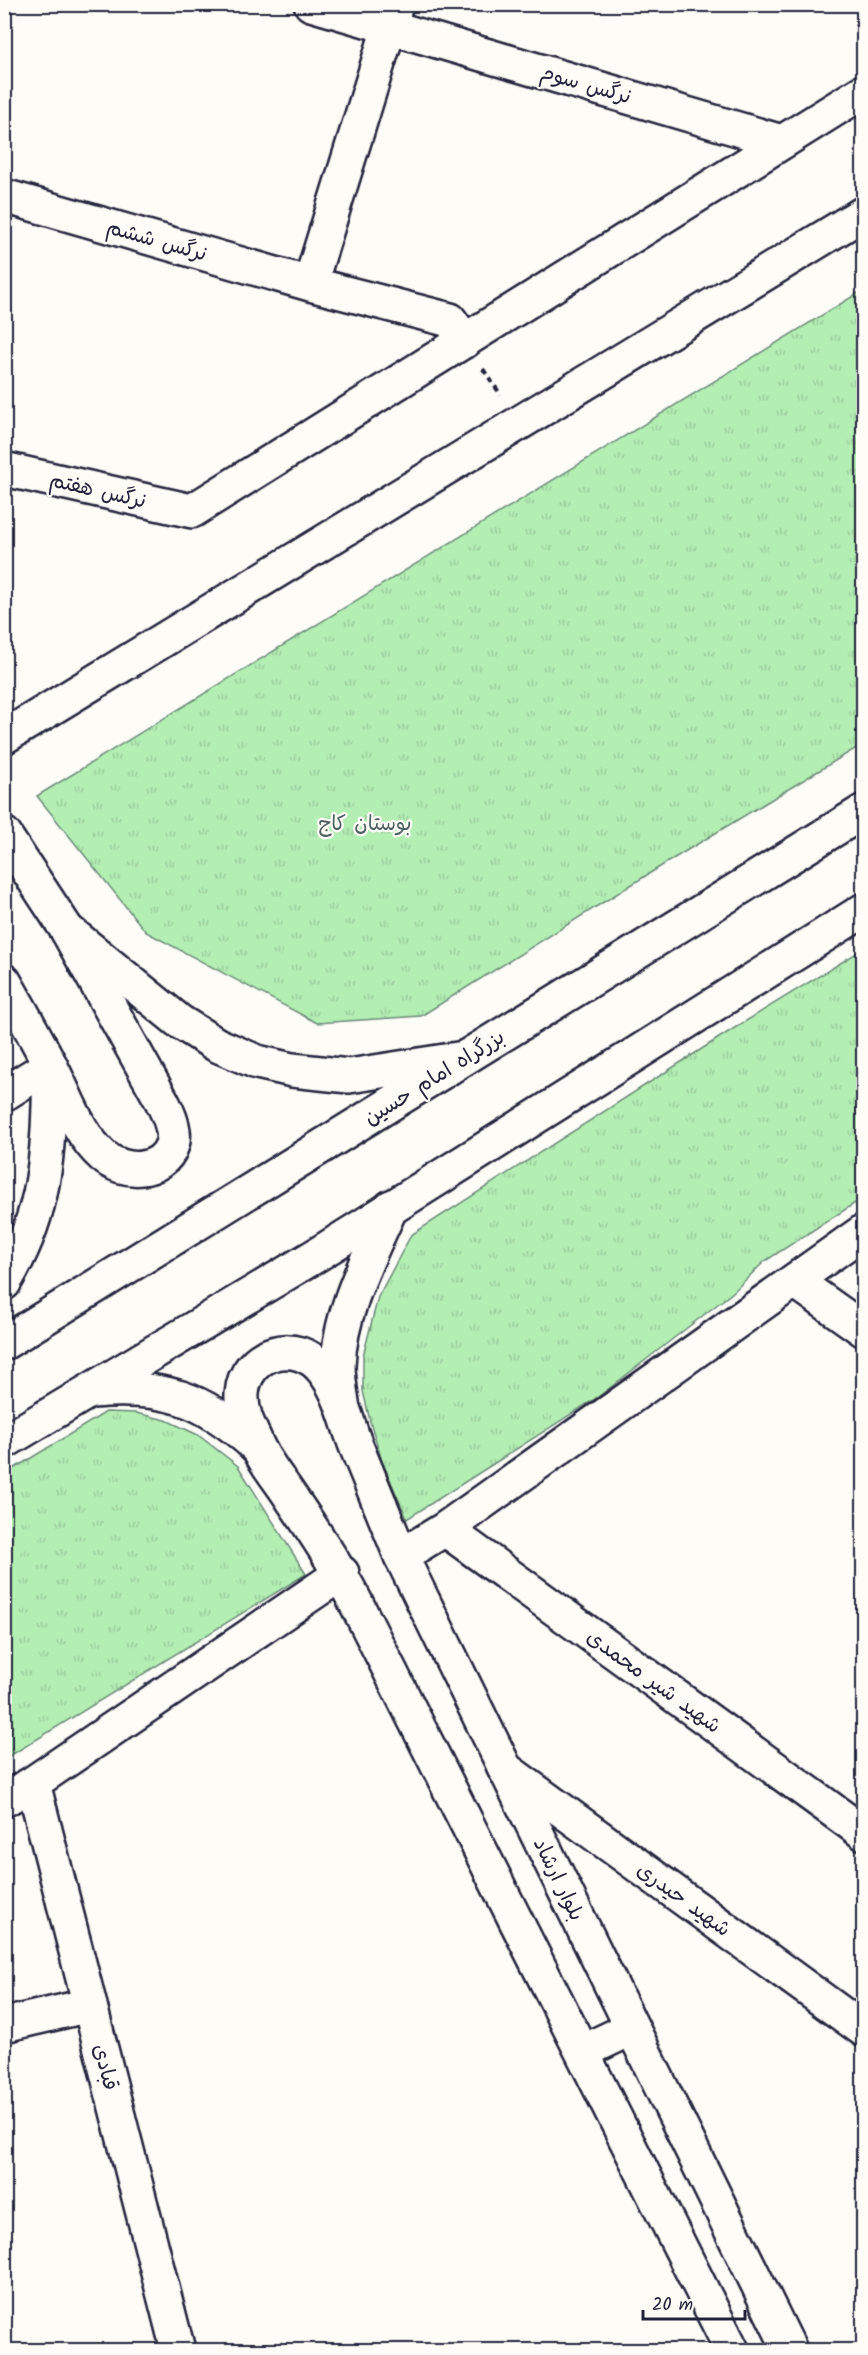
<svg xmlns="http://www.w3.org/2000/svg" width="868" height="2355" font-family="Kalam,'Playpen Sans Arabic',sans-serif">
	<style>
		.park { fill: url(#park-tufts); stroke: #6a8877; stroke-width: 1.5 }
		.lines { fill: none; stroke-linecap: round; stroke-linejoin: round }
		.minor-casing { stroke: #22223b; stroke-width: 38 }
		.tertiary-casing { stroke: #22223b; stroke-width: 38 }
		.secondary-casing { stroke: #22223b; stroke-width: 38 }
		.primary-casing { stroke: #22223b; stroke-width: 38 }
		.trunk-casing { stroke: #22223b; stroke-width: 38 }
		.path { stroke: #22223b; stroke-width: 4; stroke-dasharray: 6 4.5; stroke-linecap: butt }
		.minor { stroke: #fdfcf7; stroke-width: 33 }
		.tertiary { stroke: #fdfcf7; stroke-width: 33 }
		.secondary { stroke: #fdfcf7; stroke-width: 33 }
		.primary { stroke: #fdfcf7; stroke-width: 33 }
		.trunk { stroke: #fdfcf7; stroke-width: 33 }
		.labels { text-anchor: middle; stroke-width: 4.5; stroke-linejoin: round; paint-order: stroke }
		.street-label { font-size: 21px; fill: #22223b; stroke: #fdfcf7 }
		.park-label { font-size: 21px; fill: #4e5f5f; stroke: #fdfcf7 }
	</style>
	<defs>
		<pattern id="park-tufts" width="24" height="20" patternUnits="userSpaceOnUse" patternTransform="scale(1.5)"><rect width="24" height="20" fill="#b3eeb3"/><path d="M3 7l-1-3M5 7V3M7 7l1-3M15 17l-1-3M17 17v-4M19 17l1-3" fill="none" stroke="#9acc9b"/></pattern>
	</defs>
	<rect width="100%" height="100%" fill="#fdfcf7"/>
	<filter id="ink" filterUnits="userSpaceOnUse"><feTurbulence type="fractalNoise" baseFrequency=".0167" numOctaves="2"/><feDisplacementMap in="SourceGraphic" scale="12" xChannelSelector="R" yChannelSelector="G"/><feConvolveMatrix kernelMatrix="1 2 1 2 8 2 1 2 1" color-interpolation-filters="sRGB"/></filter>
	<g filter="url(#ink)">
		<path class="park" d="M863,290V744L671,860L421,1016L317,1023L146,932L37,796Z
			M863,949V1198L765,1261L732,1293L598,1397L407,1519L382,1461L370,1421L363,1391V1356L378,1297L411,1235L733,1029Z
			M106,1412L136,1413L166,1420L198,1435L238,1466L306,1574L5,1759V1474Z"/>
		<g class="lines">
			<defs>
				<path id="minor" d="M311,4L782,142
					M4,196L310,284L450,320L465,341
					M310,284L396,5
					M4,469L192,511L864,91
					M4,737L864,213
					M795,1281L864,1330
					M445,1529L864,1833
					M401,1556L445,1529L864,1231
					M504,1768L864,2030
					M33,1783L178,2350
					M4,1800L33,1783L342,1573
					M4,2025L90,2005"/>
				<path id="tertiary" d="M4,1094L50,1065"/>
				<path id="secondary" d="M4,834L67,930L162,1101C168,1113 177,1131 172,1145C162,1174 123,1174 103,1156C77,1133 66,1095 50,1065C36,1037 20,1009 4,981
					M582,2052L632,2028
					M732,2350C609,2107 487,1863 364,1619C343,1575 319,1539 292,1499C280,1480 263,1461 255,1440C248,1425 241,1411 242,1394C245,1351 297,1337 323,1370C341,1392 346,1420 356,1446C371,1483 386,1519 401,1556L790,2350"/>
				<path id="primary" d="M67,930L180,1022L217,1045L257,1062L292,1070L349,1076L464,1058
					M4,1283C49,1208 48,1149 50,1065
					M92,1391C164,1385 203,1397 257,1447
					M342,1402C340,1390 338,1377 338,1365C340,1310 369,1257 391,1207"/>
				<path id="trunk" d="M4,1343L864,811
					M4,1442L315,1256L864,910"/>
			</defs>
			<use href="#minor" class="minor-casing"/>
			<use href="#tertiary" class="tertiary-casing"/>
			<use href="#secondary" class="secondary-casing"/>
			<use href="#primary" class="primary-casing"/>
			<use href="#trunk" class="trunk-casing"/>
			<path class="path" d="M483,369L501,395"/>
			<use href="#minor" class="minor"/>
			<use href="#tertiary" class="tertiary"/>
			<use href="#secondary" class="secondary"/>
			<use href="#primary" class="primary"/>
			<use href="#trunk" class="trunk"/>
		</g>
	</g>
	<g class="labels">
		<g class="street-label">
			<text transform="translate(586 84) rotate(16)" y="7">نرگس سوم</text>
			<text transform="translate(157 240) rotate(16)" y="7">نرگس ششم</text>
			<text transform="translate(98 490) rotate(13)" y="7">نرگس هفتم</text>
			<text transform="translate(434 1077) rotate(-32)" y="7">بزرگراه امام حسین</text>
			<text transform="translate(654 1681) rotate(36)" y="7">شهید شیر محمدی</text>
			<text transform="translate(559 1879) rotate(64)" y="7">بلوار ارشاد</text>
			<text transform="translate(684 1899) rotate(36)" y="7">شهید حیدری</text>
			<text transform="translate(106 2067) rotate(76)" y="7">قبادی</text>
		</g>
		<g class="park-label">
			<text x="365" y="830">بوستان کاج</text>
		</g>
	</g>
	<rect width="868" height="2355" fill="none" stroke="#fdfcf7" stroke-width="24"/>
	<rect x="12" y="12" width="844" height="2331" fill="none" stroke="#22223b" stroke-width="2" filter="url(#ink)"/>
	<path d="M643 2310v9h102v-9" fill="none" stroke="#22223b" stroke-width="3"/>
	<text x="652" y="2310" font-size="18" fill="#22223b" stroke="#fdfcf7" stroke-width="4.5" paint-order="stroke">20 m</text>
</svg>
